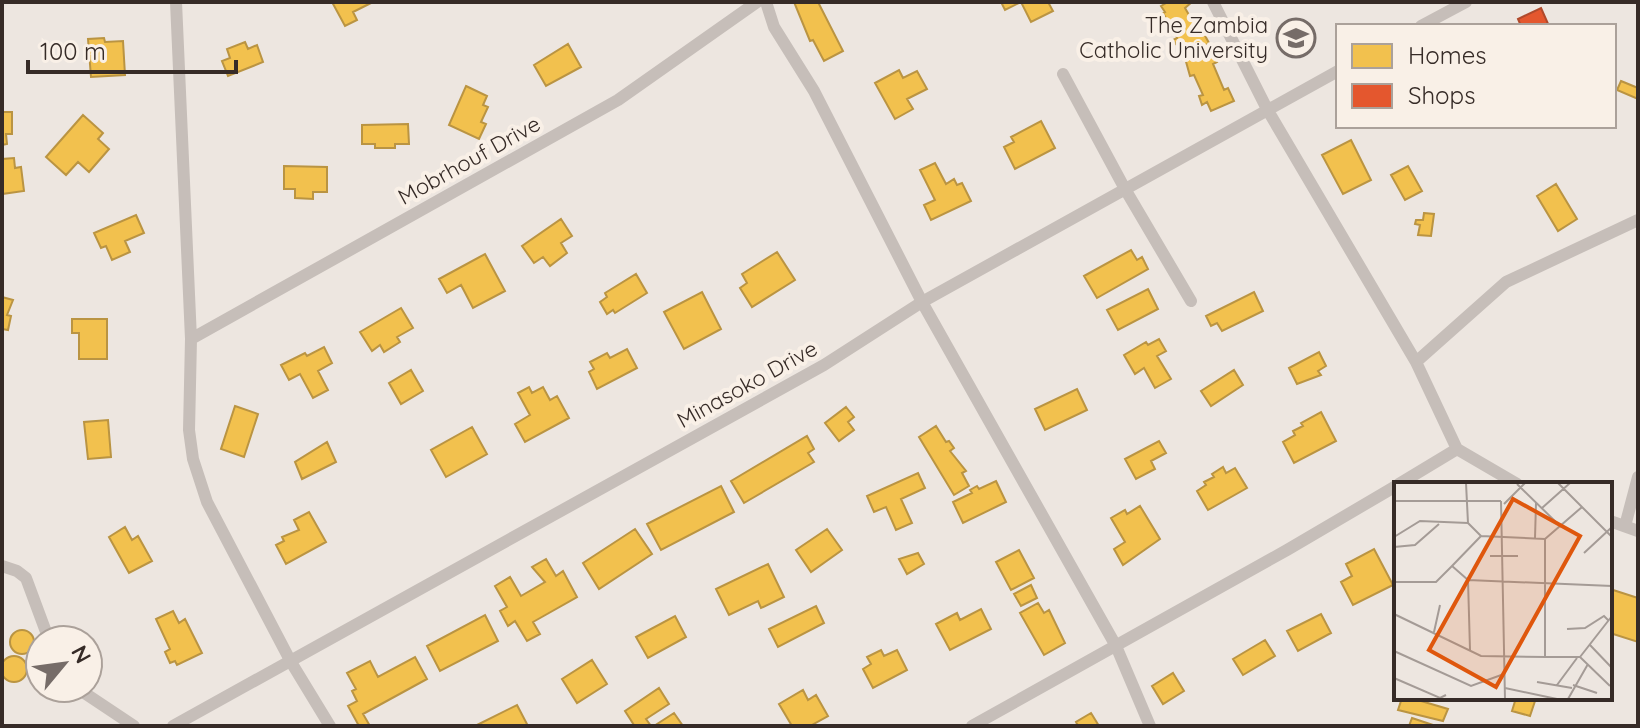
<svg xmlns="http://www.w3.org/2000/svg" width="1640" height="728" font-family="Quicksand,sans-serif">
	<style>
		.homes { fill: #f2c14e; stroke: #ba9442; stroke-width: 2 }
		.shops { fill: #e4572e; stroke: #b04a2c; stroke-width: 2 }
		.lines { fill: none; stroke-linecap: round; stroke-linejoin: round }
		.minor { stroke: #c6beb9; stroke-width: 12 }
		.labels { text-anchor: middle; stroke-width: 8; stroke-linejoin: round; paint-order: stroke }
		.poi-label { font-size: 22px; fill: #362b27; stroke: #f9f0e7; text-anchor: end }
		.street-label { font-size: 22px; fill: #362b27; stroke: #f9f0e7 }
		.inset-road { fill: none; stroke: #a49b96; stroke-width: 2 }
		.view { fill: #df570d; fill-opacity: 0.15; stroke: #df570d; stroke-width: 4 }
		.inset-edge { fill: none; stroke: #362b27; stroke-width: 4 }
	</style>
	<rect width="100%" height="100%" fill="#ede6e0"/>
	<path class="homes" d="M332,2H373L353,12L357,20L345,26Z
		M794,2H818L843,51L824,61L813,40L810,41Z
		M1001,2H1048L1053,11L1031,22L1021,2L1005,10Z
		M1168,2H1192L1185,8L1200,34L1203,32L1209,43L1186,57L1173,40L1177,38L1163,13L1165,12L1161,6Z
		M104,38L105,42L123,41L125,75L91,77L88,39Z
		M245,42L248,49L257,45L263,62L228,76L222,61L230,58L227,49Z
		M568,44L581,67L546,86L534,65Z
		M1211,47L1217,62L1213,64L1224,90L1228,88L1234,101L1211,111L1207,102L1202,105L1199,96L1203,95L1194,75L1190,76L1185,58Z
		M899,70L903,78L917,71L927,89L907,99L913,109L895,119L875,83Z
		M1621,81L1638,88V99L1617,90Z
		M466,86L487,96L483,105L488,107L481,122L486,124L479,139L449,125Z
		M2,112H12V134H6L7,144L2,145Z
		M83,115L103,133L98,139L109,149L89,172L78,162L66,175L46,157Z
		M1041,121L1055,148L1015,169L1004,147L1014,142L1011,137Z
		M408,124L409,144H395V148H375V144H362V125Z
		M1351,140L1371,180L1343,194L1322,155Z
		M14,158L15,168L21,167L24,191L2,194V159Z
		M935,163L946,184L954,179L957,185L962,183L971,201L931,220L924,205L935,200L920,170Z
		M284,166L327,167V192H313V199L295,198V189H284Z
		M1408,166L1422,191L1405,200L1391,175Z
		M1556,184L1577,219L1558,231L1537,196Z
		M1424,213L1434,214L1431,236L1418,235L1420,225L1415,224L1416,220H1423Z
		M136,215L144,233L125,241L130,252L112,260L106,246L101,248L94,233Z
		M561,219L572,236L561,243L567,253L550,266L543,257L534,263L522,246Z
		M1131,250L1137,260L1142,257L1148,269L1097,298L1084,276Z
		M777,252L795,280L752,307L740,288L747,283L742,274Z
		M485,254L505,291L473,308L461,285L447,293L439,279Z
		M636,274L647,293L615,313L613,310L607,314L600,302L607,297L605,293Z
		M1148,289L1158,309L1118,330L1107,310Z
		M702,292L721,329L684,349L664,312Z
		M1254,292L1263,311L1222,331L1217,323L1211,326L1206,316Z
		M2,297L13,300L7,315L11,316L8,330L2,329Z
		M401,308L413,328L397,337L400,342L384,352L380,345L372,351L360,332Z
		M72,319H107V359H79V333H72Z
		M1159,339L1166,351L1157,356L1171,379L1155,388L1144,368L1135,374L1124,355L1146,342L1148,345Z
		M324,347L332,363L318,371L328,390L313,398L300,374L289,380L281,365L305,353L307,356Z
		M627,349L637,368L597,389L589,372L594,369L590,362L607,353L610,358Z
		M1319,352L1326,366L1318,371L1321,375L1297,384L1289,368Z
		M411,370L423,391L401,404L389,383Z
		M1234,370L1243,385L1211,406L1201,391Z
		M529,387L532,393L543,387L550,400L557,396L569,418L525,442L515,424L530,415L518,393Z
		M1077,389L1087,410L1045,430L1035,409Z
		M235,406L258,414L244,457L221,449Z
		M846,407L854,417L848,422L854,430L839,441L825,423Z
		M1321,412L1336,441L1294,463L1283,442L1295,435L1293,431L1303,426L1301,423Z
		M108,420L111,457L88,459L84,422Z
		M936,426L946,442L949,441L954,448L950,451L966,471L962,473L969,486L954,495L919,437Z
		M472,427L487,454L446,477L431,450Z
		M807,436L814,449L808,453L814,462L744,503L731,481Z
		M1159,441L1166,453L1151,461L1155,469L1136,479L1125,459Z
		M327,442L336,462L302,479L295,462Z
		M1223,467L1226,473L1235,468L1247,488L1208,510L1197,491L1206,485L1204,482L1214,477L1212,474Z
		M918,473L925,488L901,499L912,523L896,530L886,507L874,512L867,496Z
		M996,481L1006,502L963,523L953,502L972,493L970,490L977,486L979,489Z
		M721,486L734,512L661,550L647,524Z
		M1140,506L1160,539L1123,565L1114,549L1125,542L1111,518L1125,510L1127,514Z
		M309,512L326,542L286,564L276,545L284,541L282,537L299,530L294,520Z
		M125,527L132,540L138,536L152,561L129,573L109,537Z
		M635,529L652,554L599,589L583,563Z
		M827,529L842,550L811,572L796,550Z
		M1374,549L1393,585L1353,605L1341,582L1352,576L1346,564Z
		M1019,550L1034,578L1011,590L996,562Z
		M918,553L924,564L907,574L899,559Z
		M546,559L556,576L563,571L577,597L533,622L540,634L527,641L515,621L508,626L500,611L507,607L495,586L510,577L521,596L545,582L532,567Z
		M768,564L784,597L761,608L758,601L729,615L716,589Z
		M1031,585L1037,598L1021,606L1014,594Z
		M1610,589L1638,598V642L1610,633Z
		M1038,603L1044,613L1049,610L1065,643L1044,655L1020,613Z
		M816,606L824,623L778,647L769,629Z
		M981,609L991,629L950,650L936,624L957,613L960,620Z
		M173,611L179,623L185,619L202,653L177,665L175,661L170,663L165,652L170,649L156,619Z
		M1321,614L1331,633L1298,651L1287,631Z
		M485,615L498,641L440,671L427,646Z
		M675,616L686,637L648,658L636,637Z
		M10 642a12 12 0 1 1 24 0a12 12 0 1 1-24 0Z
		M1265,640L1275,656L1243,675L1233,659Z
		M881,650L884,656L897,650L907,670L873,688L863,669L871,664L867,657Z
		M1 669a13 13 0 1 1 26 0a13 13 0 1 1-26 0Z
		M415,657L427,679L363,714L370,726H359L348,706L357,701L352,691L356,689L347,673L370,661L378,677Z
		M592,660L607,684L577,703L562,679Z
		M1173,673L1184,691L1163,704L1152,686Z
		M659,688L669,704L646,719L651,726L634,725L625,711Z
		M803,690L808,700L816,695L828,716L810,726H792L779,704Z
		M1402,698H1411L1448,709L1443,721L1398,710Z
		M1516,698H1536L1530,716L1512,711Z
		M517,705L528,726H475Z
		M674,713L683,726H654Z
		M1091,713L1099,726H1078L1076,722Z
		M1412,718L1436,726H1409Z"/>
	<path class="shops" d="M1541,8L1549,26H1521L1518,19Z"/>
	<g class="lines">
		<path class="minor" d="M176,2L191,339L189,430L193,459L207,502L291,662L330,726
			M766,2L774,27L814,91L922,302L1116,646L1150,726
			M1213,2L1267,109L1416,362L1457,449
			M1421,26L1466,2
			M1063,74L1125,189L1191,301
			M191,339L618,100L757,2
			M1416,362L1506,282L1638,220
			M1399,484L1457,449L1517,484
			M1610,521L1638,531
			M1625,526L1638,477
			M2,566L17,571L26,578L49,640
			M77,688L134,726
			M173,726L824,365L922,302L1338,71
			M972,726L1287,550L1396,486"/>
	</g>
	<defs>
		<symbol id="university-ring" viewBox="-11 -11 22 22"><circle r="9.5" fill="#f9f0e7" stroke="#766c68" stroke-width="1.5"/><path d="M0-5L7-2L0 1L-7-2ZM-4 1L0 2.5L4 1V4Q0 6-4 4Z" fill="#766c68"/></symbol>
	</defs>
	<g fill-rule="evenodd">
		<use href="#university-ring" x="1274" y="16" width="44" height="44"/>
	</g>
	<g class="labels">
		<g class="poi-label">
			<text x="1268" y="33">The Zambia<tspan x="1268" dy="25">Catholic University</tspan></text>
		</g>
		<g class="street-label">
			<text transform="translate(469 160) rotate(-29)" y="8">Mobrhouf Drive</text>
			<text transform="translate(747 384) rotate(-29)" y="8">Minasoko Drive</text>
		</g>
	</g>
	<g transform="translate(1394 482)">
		<rect width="218" height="218" fill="#ede6e0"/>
		<path class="inset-road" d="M72,1L74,41L87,54L151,57M164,1L218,55M123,2L167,45M0,19H107M107,19L111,217M110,22L131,1M148,26L176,1M0,55L26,39L74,41M141,56L142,21M0,65L21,63L45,42M190,71L218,45M96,74H124M74,98L218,104M74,98L76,168M74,98L58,84L87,54M0,100H42L58,84M0,132L87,174L151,175V57L188,25M173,147L191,146L210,134L214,138M40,150L46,123M196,163L218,186M0,169L77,204L110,192M151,175H186L216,204M186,175L218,134M0,196L46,216L52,213M143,200L178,206M163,203L183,176M179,203L203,211M111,206L163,217M174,217L194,182"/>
		<path class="view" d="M119,17L186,54L102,205L35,168Z"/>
		<rect width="218" height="218" class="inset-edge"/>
	</g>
	<rect width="1640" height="728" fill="none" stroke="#362b27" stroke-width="8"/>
	<rect x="1336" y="24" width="280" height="104" fill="#f9f0e7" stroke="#aba19a" stroke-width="2"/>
	<rect x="1352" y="44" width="40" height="24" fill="#f2c14e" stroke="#aba19a" stroke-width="2"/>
	<text x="1408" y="64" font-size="24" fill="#362b27">Homes</text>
	<rect x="1352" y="84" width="40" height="24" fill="#e4572e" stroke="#aba19a" stroke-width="2"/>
	<text x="1408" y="104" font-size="24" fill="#362b27">Shops</text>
	<g transform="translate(64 664) rotate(61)"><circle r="38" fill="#f9f0e7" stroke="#aba19a" stroke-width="2"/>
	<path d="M0-6L14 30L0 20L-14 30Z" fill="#766c68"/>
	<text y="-12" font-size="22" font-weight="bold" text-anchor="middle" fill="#362b27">N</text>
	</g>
	<path d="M28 60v12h208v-12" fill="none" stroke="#362b27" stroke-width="4"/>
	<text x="40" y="60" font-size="24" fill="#362b27" stroke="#f9f0e7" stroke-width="6" paint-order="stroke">100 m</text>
</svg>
